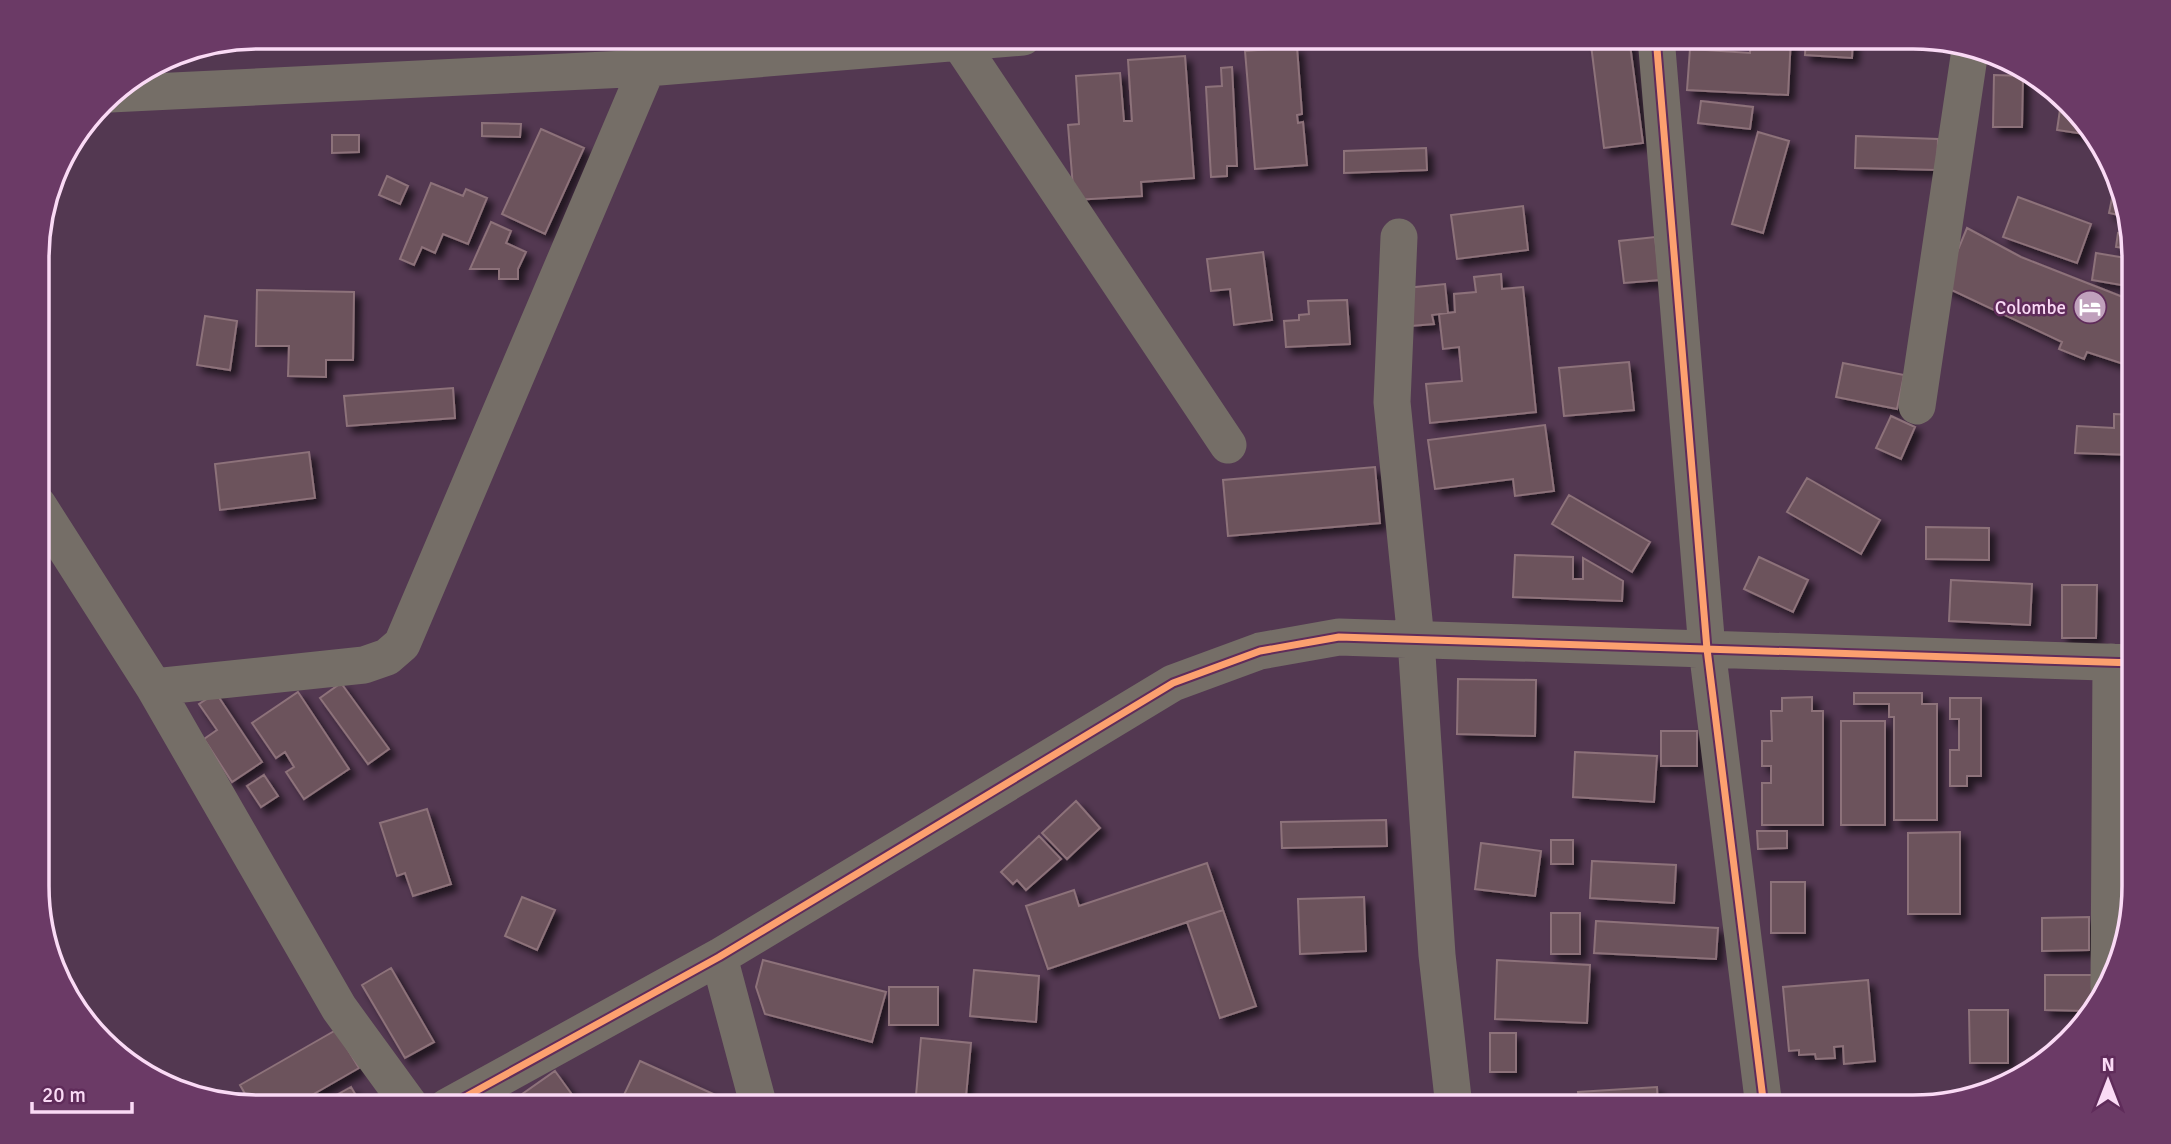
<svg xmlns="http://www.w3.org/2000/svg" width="2171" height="1144" font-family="Signika,sans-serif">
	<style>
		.building { fill: #6c525b; stroke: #8d727a; stroke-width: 2; filter: url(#shadow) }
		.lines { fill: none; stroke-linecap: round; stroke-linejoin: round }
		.street { stroke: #756e67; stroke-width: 37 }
		.cycleway-casing { stroke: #5f2c5a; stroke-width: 11 }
		.cycleway { stroke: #fca06f; stroke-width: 7 }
		.labels { text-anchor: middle; stroke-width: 5; stroke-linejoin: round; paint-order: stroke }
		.poi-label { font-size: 19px; fill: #fadaf5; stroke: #5f2c5a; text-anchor: end }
		.rim { fill: none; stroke: #fadaf5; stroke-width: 3.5 }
	</style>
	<defs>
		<filter id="shadow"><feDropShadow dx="6" dy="6" stdDeviation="3.5" flood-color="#0009"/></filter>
	</defs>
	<rect width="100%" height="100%" fill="#533851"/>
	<path class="building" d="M1590,37H1629L1643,143L1604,148Z
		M1751,37H1791L1788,95L1687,90L1690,49L1750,53Z
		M1806,37H1853L1852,58L1805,55Z
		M1297,47L1302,114L1297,115L1298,123L1303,122L1307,165L1255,169L1245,51Z
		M1185,56L1194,178L1141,182L1142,196L1074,200L1068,125L1079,124L1076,76L1120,73L1124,121H1132L1128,60Z
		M1232,67L1237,166H1227V176L1211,177L1206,87L1222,86L1221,68Z
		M1994,75L2023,76L2022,127H1993Z
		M1701,101L1753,107L1750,129L1698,123Z
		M2061,103L2086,126L2085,134L2057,130Z
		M482,123L521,124L520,137L482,136Z
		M541,129L584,148L545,234L502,214Z
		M1758,132L1789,141L1763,233L1732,224Z
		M332,135H359V152L332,153Z
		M1856,136L1938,139L1937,170L1855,168Z
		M1426,148L1427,170L1344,173V151Z
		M387,176L408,186L400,204L379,195Z
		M431,183L463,196L466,189L487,198L468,244L443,234L435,253L422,247L414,265L400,259Z
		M2115,184L2128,217L2109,213Z
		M2018,197L2091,224L2077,263L2003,237Z
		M1523,206L1528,250L1457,259L1451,215Z
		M491,222L511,231L506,243L526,252L518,269V279H499V269H470Z
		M1967,228L2021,257L2133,301V367L2087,352L2084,359L2059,349L2062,342L1943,286Z
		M2118,233L2132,236V249L2116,247Z
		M1655,237L1660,280L1624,283L1619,241Z
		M1263,252L1272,320L1234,325L1230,289L1211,291L1207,259Z
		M2096,253L2132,259L2133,287L2092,280Z
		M1501,274L1502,289L1523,287L1536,412L1430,423L1426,384L1462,381L1459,347L1443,349L1439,314L1455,312L1454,294L1476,292L1474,277Z
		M1445,284L1448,313L1432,315L1434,324L1411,326L1406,288Z
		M257,290L354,292L353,360H326V377L288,376L289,346H256Z
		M1347,300L1350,344L1286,347L1284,321L1299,320V315L1309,314L1308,301Z
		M205,316L237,321L230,370L197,365Z
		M1629,362L1634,410L1564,416L1559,368Z
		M1843,363L1904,375L1897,409L1836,397Z
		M453,388L455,418L347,426L344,396Z
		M2114,414L2133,415V455L2075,453L2077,426L2114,428Z
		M1891,416L1915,427L1901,459L1876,448Z
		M1545,425L1554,491L1515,496L1513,479L1435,489L1428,440Z
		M309,452L315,498L220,510L215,464Z
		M1375,467L1380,523L1228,536L1223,480Z
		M1807,478L1880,520L1861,554L1787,512Z
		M1569,495L1650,542L1632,572L1552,524Z
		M1926,527L1989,528V560L1926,559Z
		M1515,555L1573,557V579H1583V558L1623,581L1622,601L1513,597Z
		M1759,557L1808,580L1793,612L1744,589Z
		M1951,580L2032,584L2030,625L1949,621Z
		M2062,585H2097L2096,638H2062Z
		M1458,679L1536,680L1535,736L1457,734Z
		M341,683L389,749L368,764L320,698Z
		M298,692L349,769L304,799L286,772L294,767L285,752L276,758L252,723Z
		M216,693L262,762L232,782L204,739L217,730L199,704Z
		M1854,693H1922V704H1937V820H1894V717H1889V704H1854Z
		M1812,697V711H1823V825H1762V783H1771V766H1762V741H1772L1771,711H1782V698Z
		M1950,698H1981V776H1967V786H1950V750H1959V719H1950Z
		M1841,721H1885V825H1841Z
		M1661,731H1697V766H1661Z
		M1575,752L1657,756L1654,802L1573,797Z
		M264,775L278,796L261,807L247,786Z
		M1076,801L1100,828L1067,859L1042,833Z
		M427,809L451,884L413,896L405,873L397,876L380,823Z
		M1386,820L1387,846L1282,848L1281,822Z
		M1757,831H1787V848L1758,849Z
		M1960,832V914H1908V833Z
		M1039,836L1061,859L1026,890L1017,880L1013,884L1001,872Z
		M1551,840H1573V864H1551Z
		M1481,843L1541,851L1535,896L1475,889Z
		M1592,861L1676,865L1674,903L1590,898Z
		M1207,863L1223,910L1048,969L1026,906L1074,890L1079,906Z
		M1771,882H1805V933H1771Z
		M522,897L555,910L537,950L505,936Z
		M1364,897L1366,951L1300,954L1298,899Z
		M1223,910L1256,1006L1220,1018L1187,922Z
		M1551,913H1580V954H1551Z
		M2089,917V950L2042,951V918Z
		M1596,921L1718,928L1716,959L1594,953Z
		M763,960L886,992L872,1042L765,1014L756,987Z
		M1497,960L1590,965L1587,1023L1495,1019Z
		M391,968L434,1042L405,1058L362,985Z
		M974,970L1039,976L1036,1022L970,1016Z
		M2045,975H2093L2092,1006L2088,1011L2045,1010Z
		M1868,980L1875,1061L1844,1064L1843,1046L1834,1047L1835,1058L1816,1059L1815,1054L1799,1055V1050L1789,1051L1783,987Z
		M889,987H938V1025H889Z
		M1969,1010H2008V1063H1970Z
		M336,1030L359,1068L291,1107L252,1106L240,1085Z
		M1490,1033H1516V1072H1490Z
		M921,1038L971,1043L965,1107H915Z
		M640,1061L742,1107H639L622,1099Z
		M555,1071L581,1107H526L518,1097Z
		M351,1087L361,1104L355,1107H315Z
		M1657,1087L1658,1107H1579L1578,1092Z"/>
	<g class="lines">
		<path class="street" d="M1656,37L1707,649L1764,1107
			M959,42L1228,445
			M110,94L647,68L1023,37
			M1399,237L1392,402L1416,640L1437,955L1454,1107
			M1917,406L1970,50
			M38,505L154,687L339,1008L411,1107
			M154,687L364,665L387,657L402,644L647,68
			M719,957L759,1107
			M2109,987L2111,662
			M447,1107L719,957L1173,683L1260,651L1339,637L2134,663"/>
		<defs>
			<path id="cycleway" d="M1656,37L1707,649L1764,1107
				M447,1107L719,957L1173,683L1260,651L1339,637L2134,663"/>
		</defs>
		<use href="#cycleway" class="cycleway-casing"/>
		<use href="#cycleway" class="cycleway"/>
	</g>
	<defs>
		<symbol id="hotel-disc" viewBox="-11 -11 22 22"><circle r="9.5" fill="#c0a1bc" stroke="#5f2c5a"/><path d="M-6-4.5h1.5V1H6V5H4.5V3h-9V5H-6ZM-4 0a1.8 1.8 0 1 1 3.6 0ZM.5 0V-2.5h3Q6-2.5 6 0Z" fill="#fff"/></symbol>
	</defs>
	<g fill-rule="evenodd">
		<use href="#hotel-disc" x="2071" y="288" width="38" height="38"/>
	</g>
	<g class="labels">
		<g class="poi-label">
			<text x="2066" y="314">Colombe</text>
		</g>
	</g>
	<path d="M0 0H2171V1144H0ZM258 49H1913A209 209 0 0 1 2122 258V886A209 209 0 0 1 1913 1095H258A209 209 0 0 1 49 886V258A209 209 0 0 1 258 49Z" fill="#6b3a66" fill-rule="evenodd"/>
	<path class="rim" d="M258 49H1913A209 209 0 0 1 2122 258V886A209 209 0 0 1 1913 1095H258A209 209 0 0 1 49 886V258A209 209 0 0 1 258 49Z"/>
	<g transform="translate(2108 1081)" stroke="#5f2c5a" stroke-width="5" paint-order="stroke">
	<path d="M0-5L12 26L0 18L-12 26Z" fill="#fadaf5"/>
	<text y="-10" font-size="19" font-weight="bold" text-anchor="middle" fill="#fadaf5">N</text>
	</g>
	<path d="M32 1102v10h100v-10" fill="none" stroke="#fadaf5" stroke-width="3.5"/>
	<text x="42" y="1102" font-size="21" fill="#fadaf5" stroke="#5f2c5a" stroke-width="5" paint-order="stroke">20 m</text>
</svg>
